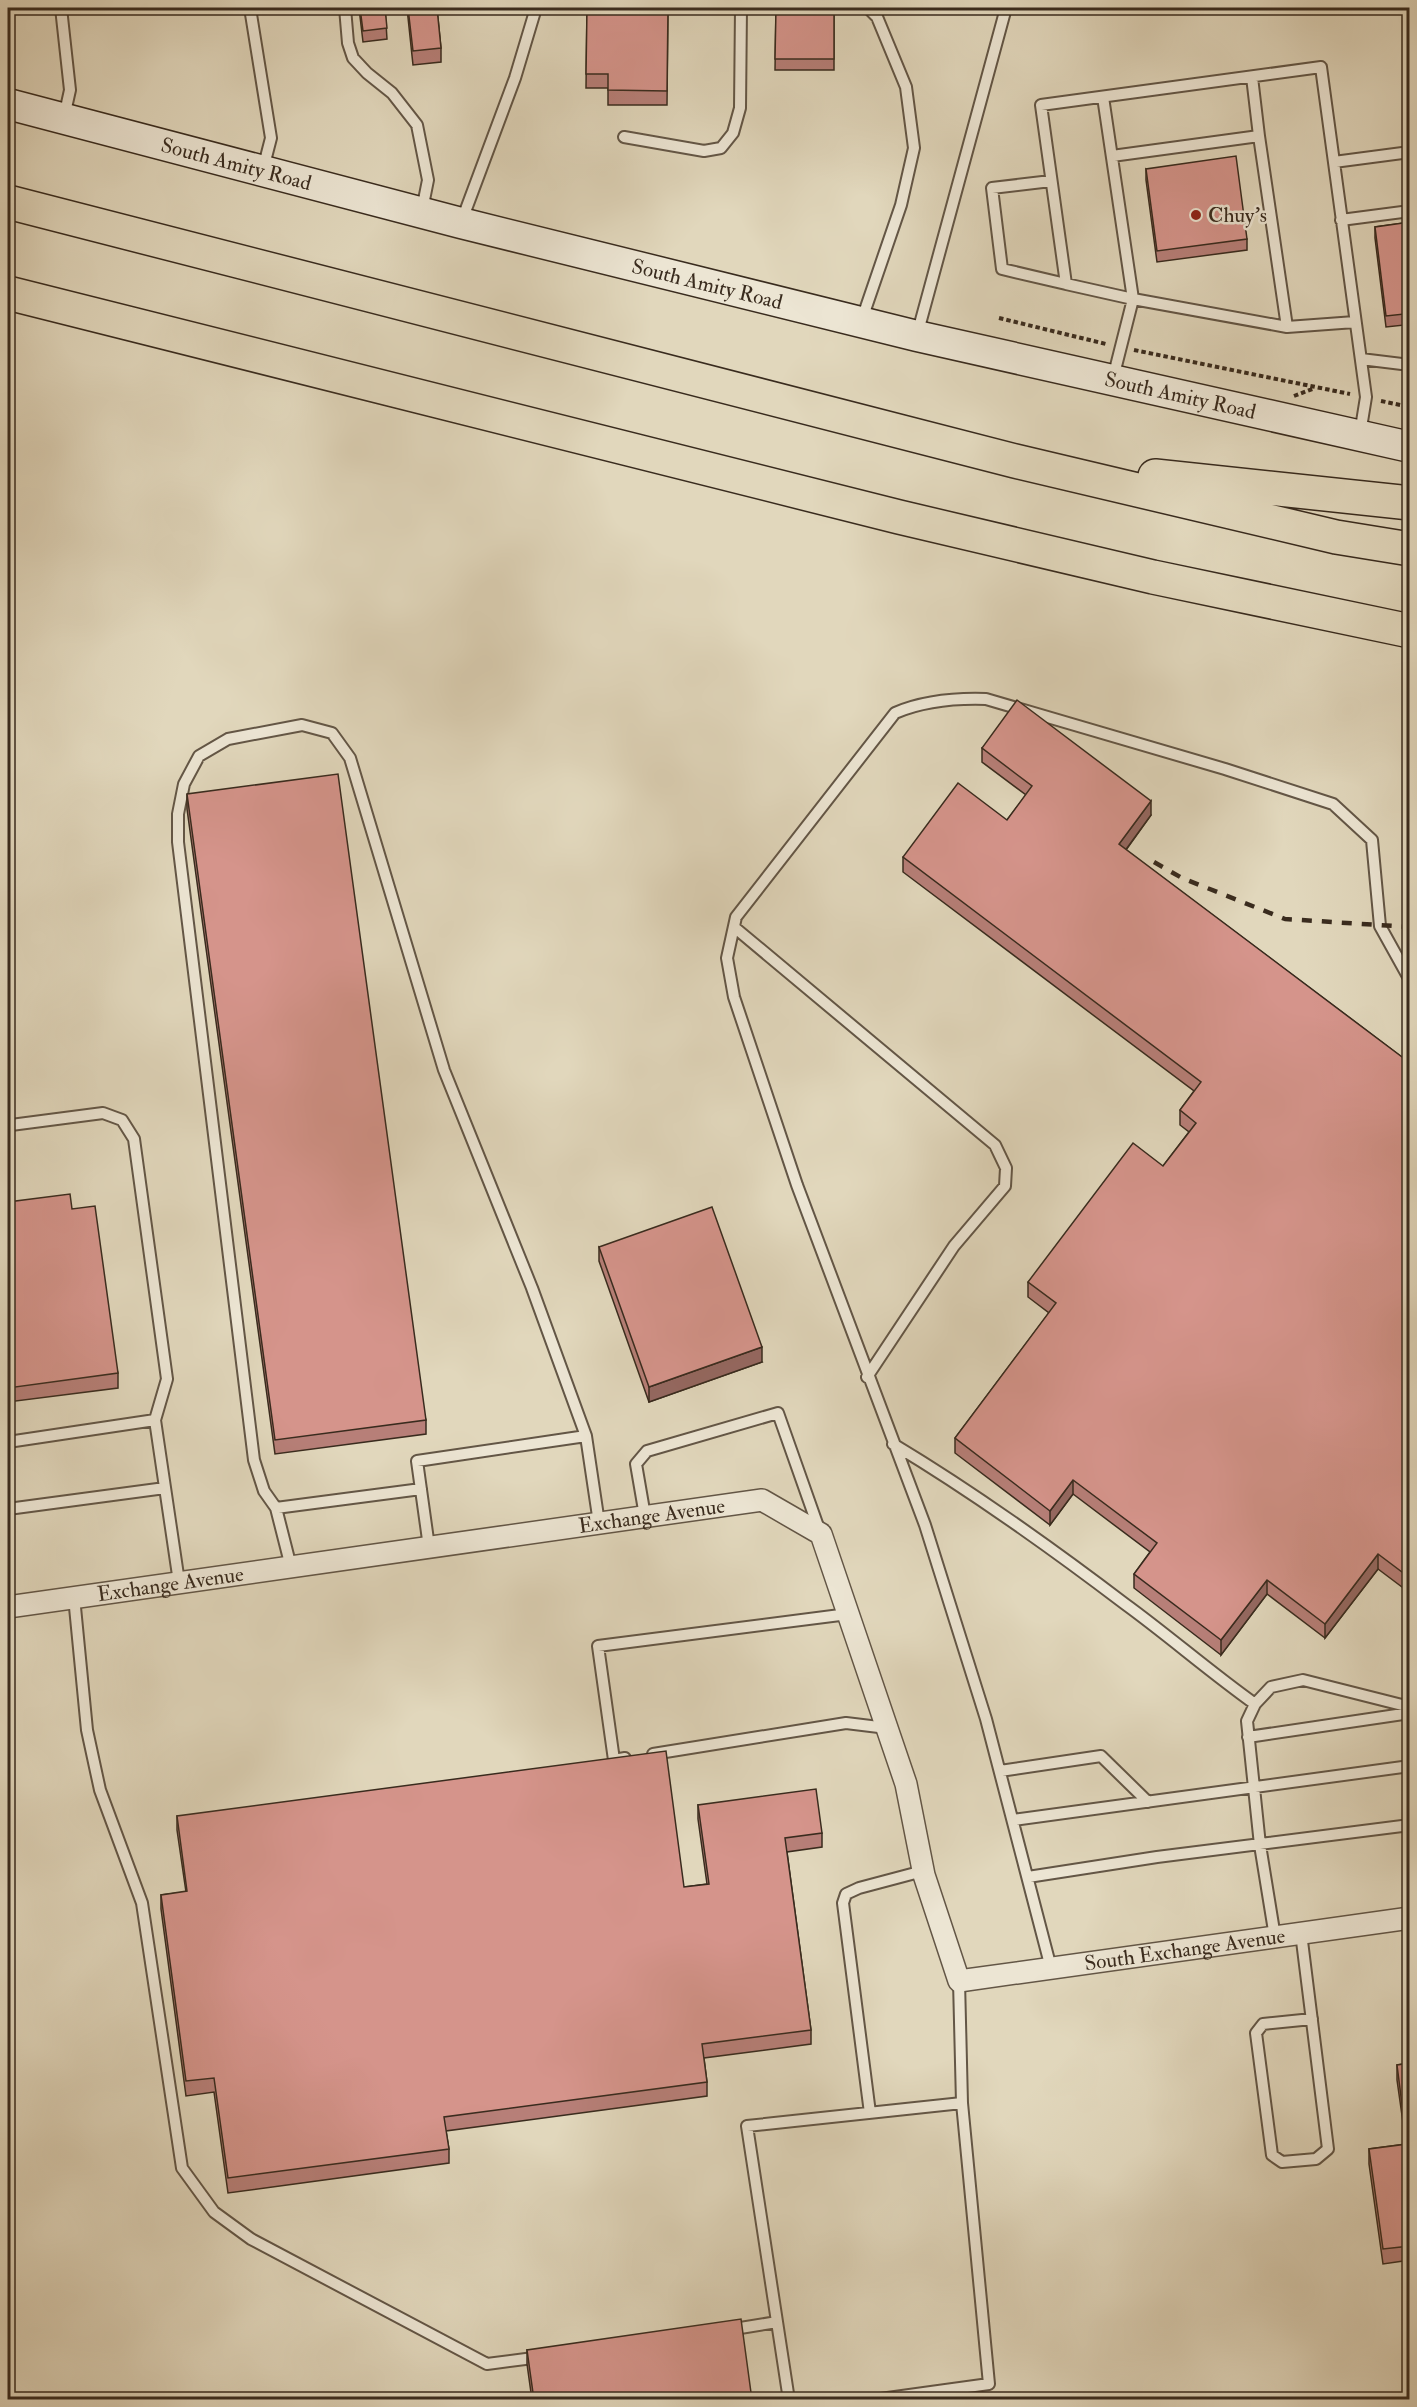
<svg xmlns="http://www.w3.org/2000/svg" width="1417" height="2407" font-family="'IM FELL Double Pica',serif">
	<style>
		.lines { fill: none; stroke-linecap: round; stroke-linejoin: round }
		.lane-casing { stroke: #635646; stroke-width: 14 }
		.street-casing { stroke: #635646; stroke-width: 24 }
		.secondary-casing { stroke: #392b1e; stroke-width: 33 }
		.highway-casing { stroke: #392b1e; stroke-width: 36 }
		.path { stroke: #392b1e; stroke-width: 4; stroke-dasharray: 4.5 3; stroke-linecap: butt }
		.lane { stroke: #ece5d3; stroke-width: 10 }
		.street { stroke: #ece5d3; stroke-width: 21 }
		.secondary { stroke: #ece5d3; stroke-width: 30 }
		.highway { stroke: #e1d7bc; stroke-width: 33 }
		.rail { stroke: #392b1e; stroke-width: 4.5; stroke-dasharray: 10 10; stroke-linecap: butt }
		.wall { fill: #b77f78; stroke: #392b1e; stroke-width: 1.5 }
		.shaded-wall { fill: #956861; stroke: #392b1e; stroke-width: 1.5 }
		.building { fill: #d5948b; stroke: #392b1e; stroke-width: 1.5 }
		.poi-dot { fill: #8f2418; stroke: #ece5d3; stroke-width: 2 }
		.labels { text-anchor: middle; stroke-width: 5; stroke-linejoin: round; paint-order: stroke }
		.street-label { font-size: 21px; fill: #392b1e; stroke: #ece5d3 }
		.poi-label { font-size: 21px; fill: #392b1e; stroke: #ece5d3; text-anchor: start }
	</style>
	<rect width="100%" height="100%" fill="#e1d7bc"/>
	<filter id="stains"><feTurbulence type="fractalNoise" baseFrequency=".00333" numOctaves="4"/><feColorMatrix values="0 0 0 0 .2 0 0 0 0 .09 0 0 0 0 .02 0 0 0 .5 -.17"/></filter>
	<radialGradient id="worn" r=".72"><stop offset=".6" stop-color="#630" stop-opacity="0"/><stop offset="1" stop-color="#630" stop-opacity=".3"/></radialGradient>
	<g class="lines">
		<defs>
			<path id="lane" d="M61,8L70,90L64,117
				M250,8L271,138L263,169
				M345,8L348,43L353,58L367,73L392,93L417,125L428,180L422,210
				M1103,97L1133,299L1287,327L1355,322
				M1259,136L1287,327
				M624,137L704,151L721,148L733,133L740,108L741,8
				M1112,156L1259,136L1252,77
				M1334,162L1410,152
				M1051,181L992,188L1002,269L1066,284L1041,105L1321,67L1366,397L1360,434
				M462,220L515,78L536,8
				M1341,220L1410,211
				M1066,284L1133,299L1113,378
				M862,319L901,205L914,148L906,87L877,17L868,8
				M917,335L1006,8
				M1361,359L1410,365
				M734,927L995,1145L1006,1168L1005,1186L954,1246L867,1377
				M11,1125L103,1113L122,1120L134,1139L167,1379L155,1420L179,1582
				M8,1442L155,1420
				M893,1444C973,1492 1050,1547 1125,1604C1169,1636 1210,1672 1255,1704
				M276,1508L421,1489
				M8,1509L165,1488
				M645,1516L636,1464L647,1451L778,1413L820,1532
				M429,1547L417,1461L586,1436
				M291,1567L276,1508L264,1491L254,1460L178,842V814L184,784L199,756L228,739L302,725L332,733L350,758L444,1070L532,1288L586,1436L599,1523
				M74,1597L87,1730L100,1790L142,1903L182,2168L214,2212L251,2239L487,2364L541,2357
				M1248,1737L1410,1713
				M653,1754L846,1723L887,1728
				M625,1758L614,1760L598,1646L848,1614
				M1000,1771L1101,1756L1148,1802
				M1013,1820L1410,1766
				M1028,1877L1157,1857L1410,1825
				M1301,1933L1328,2149L1316,2159L1282,2162L1272,2155L1256,2033L1263,2024L1312,2019
				M1275,1937L1260,1845L1247,1721L1255,1704L1271,1687L1303,1680L1410,1707
				M1051,1968L986,1719L925,1525L797,1185L734,997L727,958L736,917L895,713C923,701 955,698 986,699L1225,769L1333,804L1372,840L1380,926L1410,980
				M870,2113L843,1903L846,1894L859,1888L923,1871
				M728,2330L777,2322
				M789,2400L747,2126L962,2103L959,1981
				M873,2400L989,2384L962,2103"/>
			<g id="street">
				<path id="s1" d="M8,1607L762,1500L821,1534L906,1784L924,1875L959,1981L1410,1918"/>
			</g>
			<g id="secondary">
				<path id="s2" d="M8,104L461,223L917,336L1410,447"/>
			</g>
			<path id="highway" d="M8,202L1015,461L1336,537L1410,549
				M8,293L899,517L1153,577L1410,631
				M1155,476L1410,503"/>
		</defs>
		<use href="#lane" class="lane-casing"/>
		<use href="#street" class="street-casing"/>
		<use href="#secondary" class="secondary-casing"/>
		<use href="#highway" class="highway-casing"/>
		<path class="path" d="M999,318L1106,344
			M1134,350L1350,394
			M1294,396L1315,388
			M1381,401L1410,407"/>
		<use href="#lane" class="lane"/>
		<use href="#street" class="street"/>
		<use href="#secondary" class="secondary"/>
		<use href="#highway" class="highway"/>
		<path class="rail" d="M1154,862L1182,878L1285,919L1410,927"/>
	</g>
	<path class="wall" d="M359,8H385L387,39L363,42Z
		M407,8H437L441,48V62L413,65Z
		M587,8H668L667,105H608V88H586Z
		M776,8L816,13H834V70H775Z
		M1146,169L1247,239V250L1157,262L1146,180Z
		M1410,222V331H1405L1404,325L1386,327L1375,238V227Z
		M982,748L1151,815L1126,850L1410,1063V1593L1378,1569L1325,1638L1267,1594L1221,1655L1134,1588V1574L1150,1552L1073,1494L1050,1525L955,1453V1438L1049,1313L1028,1297V1282L1163,1166L1189,1132L1180,1125V1110L1194,1091L903,872V857L1007,820L1026,795L982,762Z
		M187,794L426,1420V1434L275,1454L187,809Z
		M8,1202L72,1209L118,1373V1388L8,1402Z
		M599,1247L762,1362L649,1402L599,1261Z
		M698,1805L822,1833V1847L787,1852L811,2030V2044L704,2058L707,2082V2096L446,2131L449,2149V2163L228,2193L214,2092L186,2096L161,1909V1895L186,1892L177,1830V1816L684,1887L707,1884L698,1819Z
		M1410,2063V2260L1383,2264L1369,2164V2149L1406,2144L1397,2080V2065Z
		M527,2350L752,2400H532L527,2364Z"/>
	<path class="shaded-wall" d="M1151,801V815L1119,859V844Z
		M762,1347V1362L649,1402V1387Z
		M1073,1480V1494L1050,1525V1511Z
		M1378,1554V1569L1325,1638V1624Z
		M1267,1580V1594L1221,1655V1640Z"/>
	<path class="building" d="M360,8H385L387,28L363,31Z
		M408,8H437L441,48L413,51Z
		M587,8H668L667,91L608,90V74H586Z
		M776,8H816V13H834V59H775Z
		M1236,156L1247,239L1157,251L1146,169Z
		M1410,222V320H1405L1404,314L1386,316L1375,227Z
		M1017,700L1151,801L1119,844L1410,1063V1578L1378,1554L1325,1624L1267,1580L1221,1640L1134,1574L1157,1543L1073,1480L1050,1511L955,1438L1056,1303L1028,1282L1133,1143L1163,1166L1196,1123L1180,1110L1201,1082L903,857L958,783L1007,820L1032,786L982,748Z
		M338,774L426,1420L275,1440L187,794Z
		M70,1194L72,1209L95,1206L118,1373L8,1388V1202Z
		M712,1207L762,1347L649,1387L599,1247Z
		M666,1751L684,1887L709,1884L698,1805L816,1789L822,1833L785,1838L811,2030L702,2044L707,2082L444,2117L449,2149L228,2178L214,2078L186,2081L161,1895L187,1891L177,1816Z
		M1410,2063V2246L1383,2249L1369,2149L1407,2144L1397,2065Z
		M741,2319L752,2400H534L527,2350Z"/>
	<circle class="poi-dot" cx="1196" cy="215" r="6"/>
	<g class="labels">
		<g class="street-label">
			<text dy="7" stroke="none"><textPath href="#s2" startOffset="236">South Amity Road</textPath></text>
			<text dy="7" stroke="none"><textPath href="#s2" startOffset="722">South Amity Road</textPath></text>
			<text dy="7" stroke="none"><textPath href="#s2" startOffset="1208">South Amity Road</textPath></text>
			<text dy="7" stroke="none"><textPath href="#s1" startOffset="650">Exchange Avenue</textPath></text>
			<text dy="7" stroke="none"><textPath href="#s1" startOffset="164">Exchange Avenue</textPath></text>
			<text dy="7" stroke="none"><textPath href="#s1" startOffset="1526">South Exchange Avenue</textPath></text>
		</g>
		<g class="poi-label">
			<text x="1208" y="222">Chuy's</text>
		</g>
	</g>
	<rect width="1417" height="2407" fill="none" stroke="#e1d7bc" stroke-width="30"/>
	<rect x="9" y="9" width="1399" height="2389" fill="none" stroke="#392b1e" stroke-width="3"/>
	<rect x="15" y="15" width="1387" height="2377" fill="none" stroke="#392b1e" stroke-width="1.5"/>
	<rect width="100%" height="100%" filter="url(#stains)"/>
	<rect width="100%" height="100%" fill="url(#worn)"/>
</svg>
